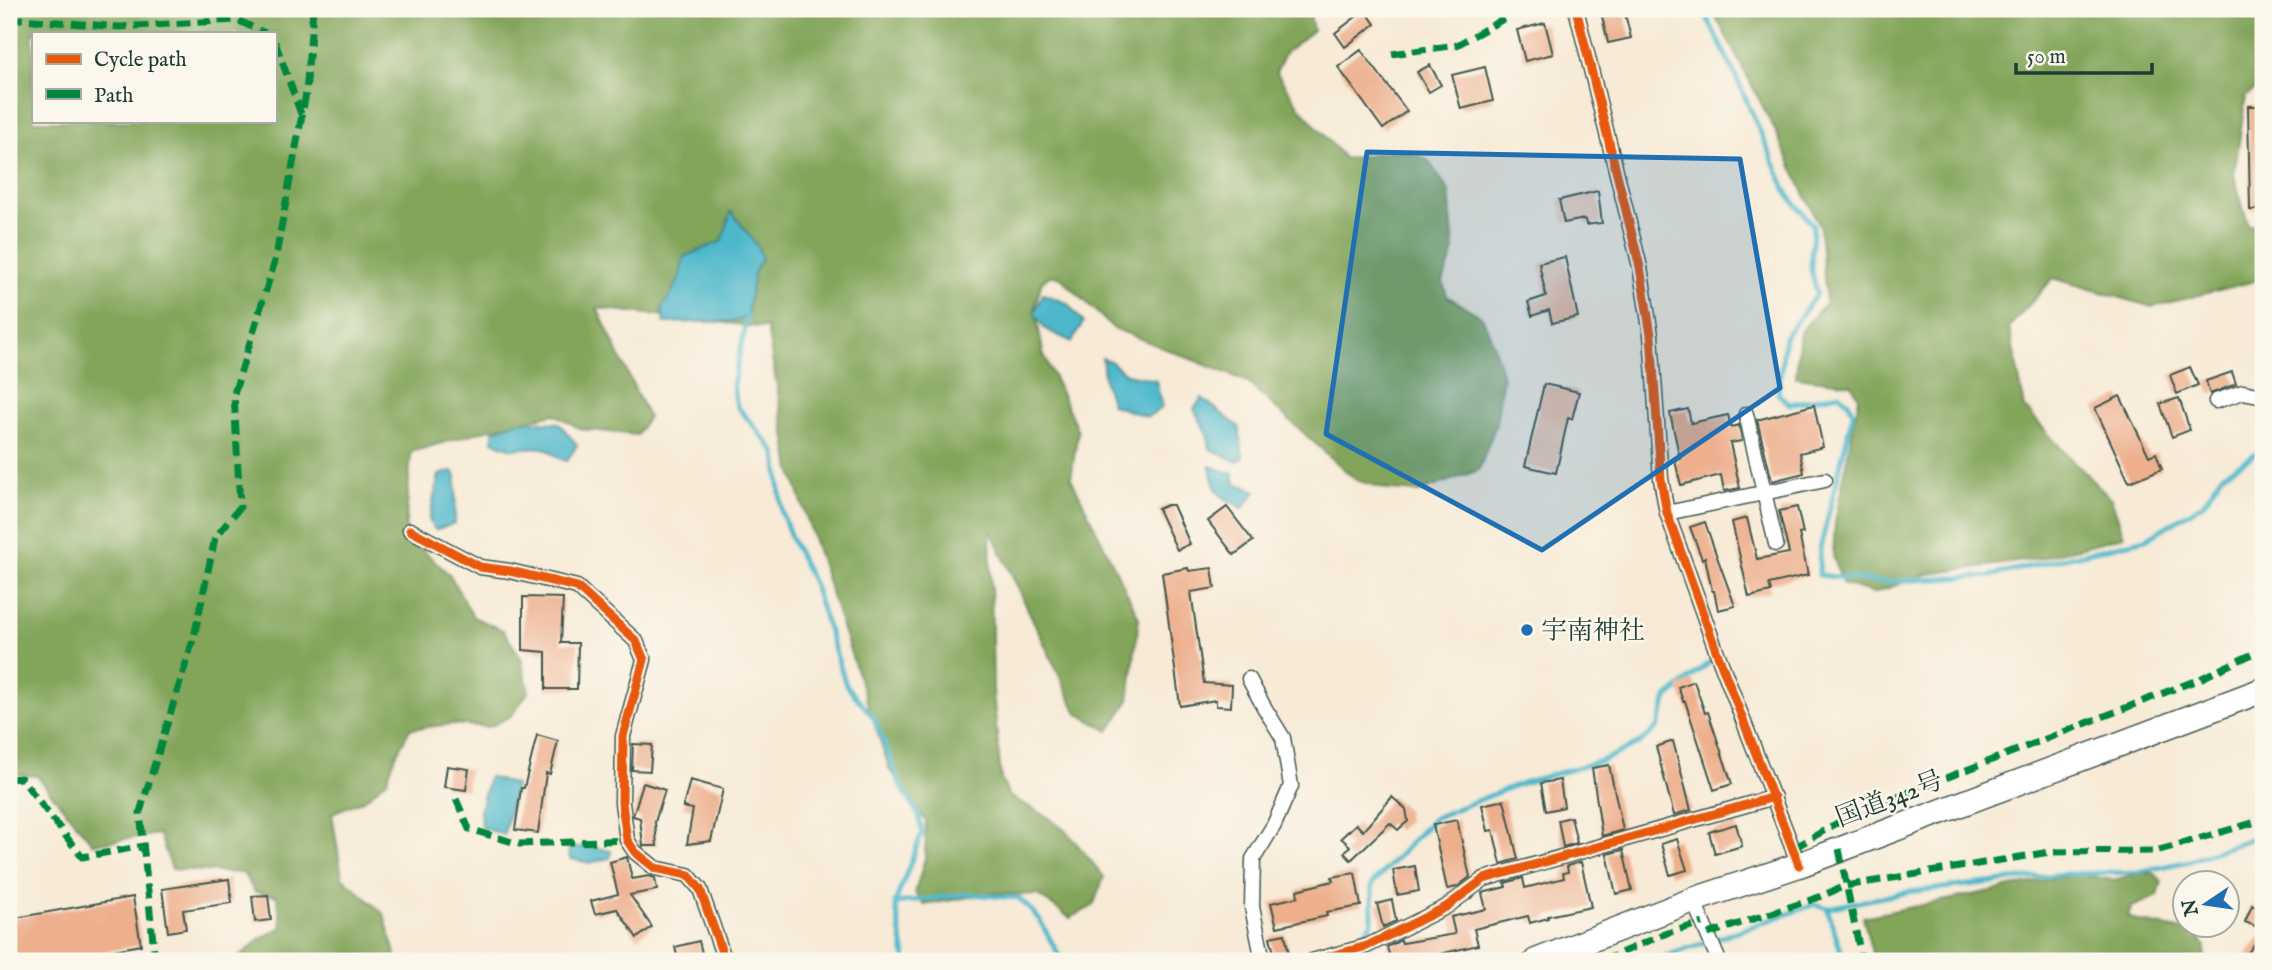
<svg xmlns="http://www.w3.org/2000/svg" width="2272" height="970" font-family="'IM FELL English','Noto Serif JP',serif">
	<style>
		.forest { fill: #82a55a; stroke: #507147; stroke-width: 2; fill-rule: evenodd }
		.water { fill: #4eb8cb; stroke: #367a80; stroke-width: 2 }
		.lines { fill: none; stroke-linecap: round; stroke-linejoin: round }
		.stream { stroke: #4eb8cb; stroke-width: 5 }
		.building { fill: #edaf8c }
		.minor-casing { stroke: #3f574c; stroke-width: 17 }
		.trunk-casing { stroke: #3f574c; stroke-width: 27 }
		.minor { stroke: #fff; stroke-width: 14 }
		.trunk { stroke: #fff; stroke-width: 24 }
		.quiet { stroke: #00873e; stroke-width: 7; stroke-dasharray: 14 7; stroke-linecap: butt }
		.cycleway-casing { stroke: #fbf7ec; stroke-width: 13 }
		.cycleway { stroke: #e8590c; stroke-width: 9 }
		.marked { fill: #1f6fb2; fill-opacity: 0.2; stroke: #1f6fb2; stroke-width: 5; stroke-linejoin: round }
		.poi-dot { fill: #1f6fb2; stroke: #fbf7ec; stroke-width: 2.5 }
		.labels { text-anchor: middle; stroke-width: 5; stroke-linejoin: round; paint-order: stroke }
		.poi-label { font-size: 26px; fill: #1f3d34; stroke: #fbf7ec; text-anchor: start }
		.street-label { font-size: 26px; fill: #1f3d34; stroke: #fbf7ec }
	</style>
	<rect width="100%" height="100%" fill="#fbf7ec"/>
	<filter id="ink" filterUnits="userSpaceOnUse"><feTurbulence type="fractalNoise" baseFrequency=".0143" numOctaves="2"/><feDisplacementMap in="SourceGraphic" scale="14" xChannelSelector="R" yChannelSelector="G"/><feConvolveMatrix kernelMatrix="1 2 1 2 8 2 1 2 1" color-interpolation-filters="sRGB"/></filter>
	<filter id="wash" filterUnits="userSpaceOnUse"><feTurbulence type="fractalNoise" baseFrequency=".00686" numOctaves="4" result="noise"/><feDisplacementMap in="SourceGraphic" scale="28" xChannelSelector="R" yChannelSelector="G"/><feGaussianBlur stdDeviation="1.57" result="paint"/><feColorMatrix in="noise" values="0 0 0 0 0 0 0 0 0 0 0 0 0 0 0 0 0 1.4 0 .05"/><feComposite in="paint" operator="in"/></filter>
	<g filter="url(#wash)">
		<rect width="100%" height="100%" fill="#f7ead6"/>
		<path class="forest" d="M9,9H1309L1313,30L1285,53L1276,72L1300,108L1345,159L1400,149L1427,159L1449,191L1454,250L1443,282L1447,296L1482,317L1491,337L1503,376L1496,424L1479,470L1419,492L1390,490L1356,480L1246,381L1113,328L1059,276H1050L1042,281L1035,307L1043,353L1078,431L1071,478L1139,618L1129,700L1109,731L1077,713L990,529L993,690L1001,779L1009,796L1048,817L1068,833L1104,877L1093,906L1070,918L1038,895L992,893L924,905L915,893L925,858L926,821L890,770L842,627L791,469L767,328L597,308L648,417L637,435L581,429L554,414L486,430L411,452L405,534L450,575L473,617L503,630L521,658L529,691L511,716L489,727L453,724L410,729L395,757L387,780L364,800L332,813L342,877L384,914L397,961H234L260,939L282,927L277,896L255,892L243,873L172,869L159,834L93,844L37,776L9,774ZM33,33H275V121H33Z
			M1717,9H2263V85L2246,96L2234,175L2248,225L2263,226V279L2152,307L2053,278L2009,327L2025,408L2066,454L2111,498L2124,536L2037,559L1928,574L1874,593L1843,584L1833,556L1835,522L1859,397L1851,384L1796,377L1800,332L1826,303L1820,227L1774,128L1715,15Z
			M2140,873H2154L2162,881L2158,896L2132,907L2128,916L2137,921L2194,932L2205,946L2204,961H1874L1863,917L2075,874L2113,880Z"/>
		<path class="water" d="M731,211L758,247L762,258L754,273L747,317L736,321L664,323L662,307C674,292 683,276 683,257L722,241Z
			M1043,294L1067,303L1083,322L1072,342L1045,329L1034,313Z
			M1102,358L1110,361L1126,374L1156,380L1162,408L1147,417L1112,405L1105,384Z
			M1202,398L1239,427L1243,457L1237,462L1210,449L1208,436L1194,409Z
			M519,421L559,423L577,445L567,461C557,460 552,450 543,448C519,445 520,455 493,441V431Z
			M1210,466L1233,474L1235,483L1256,491L1243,508C1219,497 1214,493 1210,466Z
			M453,471L456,476L455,523L435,530L429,520L439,475Z
			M489,777L515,785L504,835L481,827L480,809Z
			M587,846L611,851L610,858L590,863L570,859L568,848Z"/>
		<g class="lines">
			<path class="stream" d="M1708,9V20L1733,70L1788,195L1813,225L1811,269L1817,294L1785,337L1778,394L1790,404L1839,394L1849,403L1853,413L1820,549L1819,575L1882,582L1989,576L2146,539L2203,504L2223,474L2263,450
				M747,317L733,385L737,406L776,453L782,513L792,540L814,585L846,685L874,718L900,784L919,816L922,833L895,903L906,961
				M895,903L968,894L1019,898L1039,919L1062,961
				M1827,908L1844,961
				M1355,947L1372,922V884L1434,818L1519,784L1601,761L1640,743L1658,727L1667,698L1711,661
				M1652,961L1816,904L1827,908L1908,892L2064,874L2138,872L2190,861L2263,834"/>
		</g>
		<g id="blocks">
			<path class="building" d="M1365,10L1375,24L1345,47L1335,33Z
				M1624,10L1631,38L1608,43L1602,16Z
				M1545,23L1553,54L1525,61L1517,30Z
				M1361,50L1407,111L1383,129L1338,67Z
				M1430,65L1441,85L1429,92L1417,72Z
				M1485,67L1493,101L1461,109L1452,75Z
				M2248,106H2263V210H2250Z
				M1598,191L1602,223L1586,225L1585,219L1564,223L1559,200Z
				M1565,257L1578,317L1552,323L1549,310L1532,316L1528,302L1546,296L1539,263Z
				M2190,367L2198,385L2177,394L2170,375Z
				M2232,372L2236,384L2210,394L2206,381Z
				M1544,384L1579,392L1572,419L1568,418L1556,473L1525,466Z
				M2120,396L2149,456L2156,453L2162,469L2129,482L2095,408Z
				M2179,398L2190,430L2172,437L2160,404Z
				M1814,405L1823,447L1800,453L1804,473L1772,481L1757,420Z
				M1688,409L1691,423L1728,415L1731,427L1739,425L1742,441L1730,443L1740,488L1724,491L1721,475L1681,485L1675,461L1680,459L1670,413Z
				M1167,505H1173L1190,544L1177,550L1158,509Z
				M1227,507L1253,541L1234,555L1208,521Z
				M1797,507L1803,533L1799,534L1808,575L1769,584L1771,592L1749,597L1732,522L1747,518L1757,559L1789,553L1779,511Z
				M1705,522L1716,554L1735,606L1718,610L1714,591H1712L1705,557L1702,559L1690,527Z
				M1188,568L1189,571L1212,568L1215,588L1191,592L1204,683L1232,685L1231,707L1216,706V700L1180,706L1162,573Z
				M523,597L563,598L561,643H578L577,689H546V652L523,650Z
				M1694,681L1705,713L1708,712L1732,784L1714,790L1685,701H1683L1678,687Z
				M537,735L558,741L550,774L546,773L538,833L515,830L521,788H524Z
				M1673,741L1691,810L1674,815L1656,747Z
				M633,744L652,745L650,771L632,770Z
				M1609,765L1623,830L1602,836L1592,768Z
				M447,766L469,769L466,790L444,787Z
				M690,780L723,789L711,841L687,844L693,809L683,807Z
				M1560,780L1564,807L1546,811L1541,783Z
				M643,783L665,790L655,822L657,846H643L640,818L633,816Z
				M1392,797L1406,809L1408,821L1398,830L1390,823L1351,860L1344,853L1350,846L1341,838L1356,824L1363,831Z
				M1504,800L1518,859L1501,864L1493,830L1488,831L1482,805Z
				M1571,817L1577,843L1563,847L1558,820Z
				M1457,820L1470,877L1457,887L1447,889L1433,825Z
				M1736,824L1742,846L1715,854L1709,832Z
				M1677,839L1687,870L1670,875L1661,844Z
				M1623,850L1632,890L1616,894L1607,854Z
				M627,857L632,879L649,876L655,878L657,890L630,895L652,927L637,938L617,909L595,914L591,901L618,894L610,862Z
				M1581,862L1591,907L1548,916V918L1530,923L1528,916L1474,929L1478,945L1440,954L1441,961H1391L1387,947L1401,940L1402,943L1455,934L1451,917L1486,909L1482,893L1506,887L1505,883L1523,878L1525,888L1564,878L1563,873L1568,872L1567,866Z
				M1415,866L1419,891L1397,895L1393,870Z
				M1355,873L1361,906L1326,912L1327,916L1277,927L1271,903L1298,897L1297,890L1333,881L1332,877Z
				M229,879L232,903L183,910L186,929L168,932L162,889Z
				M268,895L271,920L255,922L252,896Z
				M133,897L141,945L55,961H9V919Z
				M1392,900L1396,921L1383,927L1377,904Z
				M2252,905L2263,910V929L2245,922Z
				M2263,932V961H2242Z
				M1285,934L1289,954L1275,957L1270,937Z
				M699,941L704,961H678L675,947Z"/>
		</g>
	</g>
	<g filter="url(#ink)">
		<use href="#blocks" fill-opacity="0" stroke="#3f574c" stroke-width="2"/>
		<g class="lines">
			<defs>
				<path id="minor" d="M1576,9L1640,267L1651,335L1661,479L1667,513L1716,650L1799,865
					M2216,401L2243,392L2263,396
					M1746,414L1776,544
					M1667,513L1825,480
					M410,530L480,567L510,571L577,587L636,641L644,660L623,736L622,803L627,840L635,852L655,868L688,875L700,889L725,961
					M1249,679L1264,707L1283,738L1291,786L1274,825L1253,859L1252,907L1263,961
					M1693,900L1719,961
					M1312,961L1367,946L1446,907L1484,879L1774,797"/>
				<path id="trunk" d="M1536,961L1693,900L1799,865L2263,690"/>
			</defs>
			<use href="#minor" class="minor-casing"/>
			<use href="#trunk" class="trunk-casing"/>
			<use href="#minor" class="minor"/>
			<use href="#trunk" class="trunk"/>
			<path class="quiet" d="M9,18L119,27L237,20L265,33
				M275,42L301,114
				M1392,54L1457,45L1521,9
				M9,779L21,778L82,857L144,846
				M456,799L469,829L519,844L627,840
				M1794,848L1851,815L2202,678L2263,649
				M1839,849L1862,961
				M1708,934L1814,899L1845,886L2050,852L2156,851L2263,820
				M155,961L140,812L194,637L215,538L240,507L234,394L275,261L306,93L313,9
				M1602,961L1667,933L1703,923"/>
			<defs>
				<path id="cycleway" d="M1576,9L1640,267L1651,335L1661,479L1667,513L1716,650L1799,865
					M410,530L480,567L510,571L577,587L636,641L644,660L623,736L622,803L627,840L635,852L655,868L688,875L700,889L725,961
					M1312,961L1367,946L1446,907L1484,879L1774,797"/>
			</defs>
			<use href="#cycleway" class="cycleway-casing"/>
			<use href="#cycleway" class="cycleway"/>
		</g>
	</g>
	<path class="marked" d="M1367,152L1740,159L1780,388L1542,550L1326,434Z"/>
	<circle class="poi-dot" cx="1527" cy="630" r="7"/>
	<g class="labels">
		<g class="poi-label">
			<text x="1541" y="639">宇南神社</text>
		</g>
		<g class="street-label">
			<text transform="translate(1889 798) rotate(-21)" y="9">国道342号</text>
		</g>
	</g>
	<rect width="2272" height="970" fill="none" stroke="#fbf7ec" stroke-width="35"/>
	<rect x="32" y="32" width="245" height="91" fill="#fbf7ec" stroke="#a3ada2" stroke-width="2"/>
	<rect x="46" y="54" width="35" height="10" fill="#e8590c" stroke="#a3ada2" stroke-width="2"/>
	<text x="94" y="66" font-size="21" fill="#1f3d34">Cycle path</text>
	<rect x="46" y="89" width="35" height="10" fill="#00873e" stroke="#a3ada2" stroke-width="2"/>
	<text x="94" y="102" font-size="21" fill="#1f3d34">Path</text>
	<g transform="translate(2206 904) rotate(257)"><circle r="33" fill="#fbf7ec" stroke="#a3ada2" stroke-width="2"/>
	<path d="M0-5L12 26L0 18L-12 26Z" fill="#1f6fb2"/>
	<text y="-10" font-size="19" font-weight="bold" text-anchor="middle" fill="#1f3d34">N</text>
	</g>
	<path d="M2016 63v10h136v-10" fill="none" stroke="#1f3d34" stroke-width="3.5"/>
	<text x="2027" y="63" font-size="21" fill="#1f3d34" stroke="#fbf7ec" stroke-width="5" paint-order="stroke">50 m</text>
</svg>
